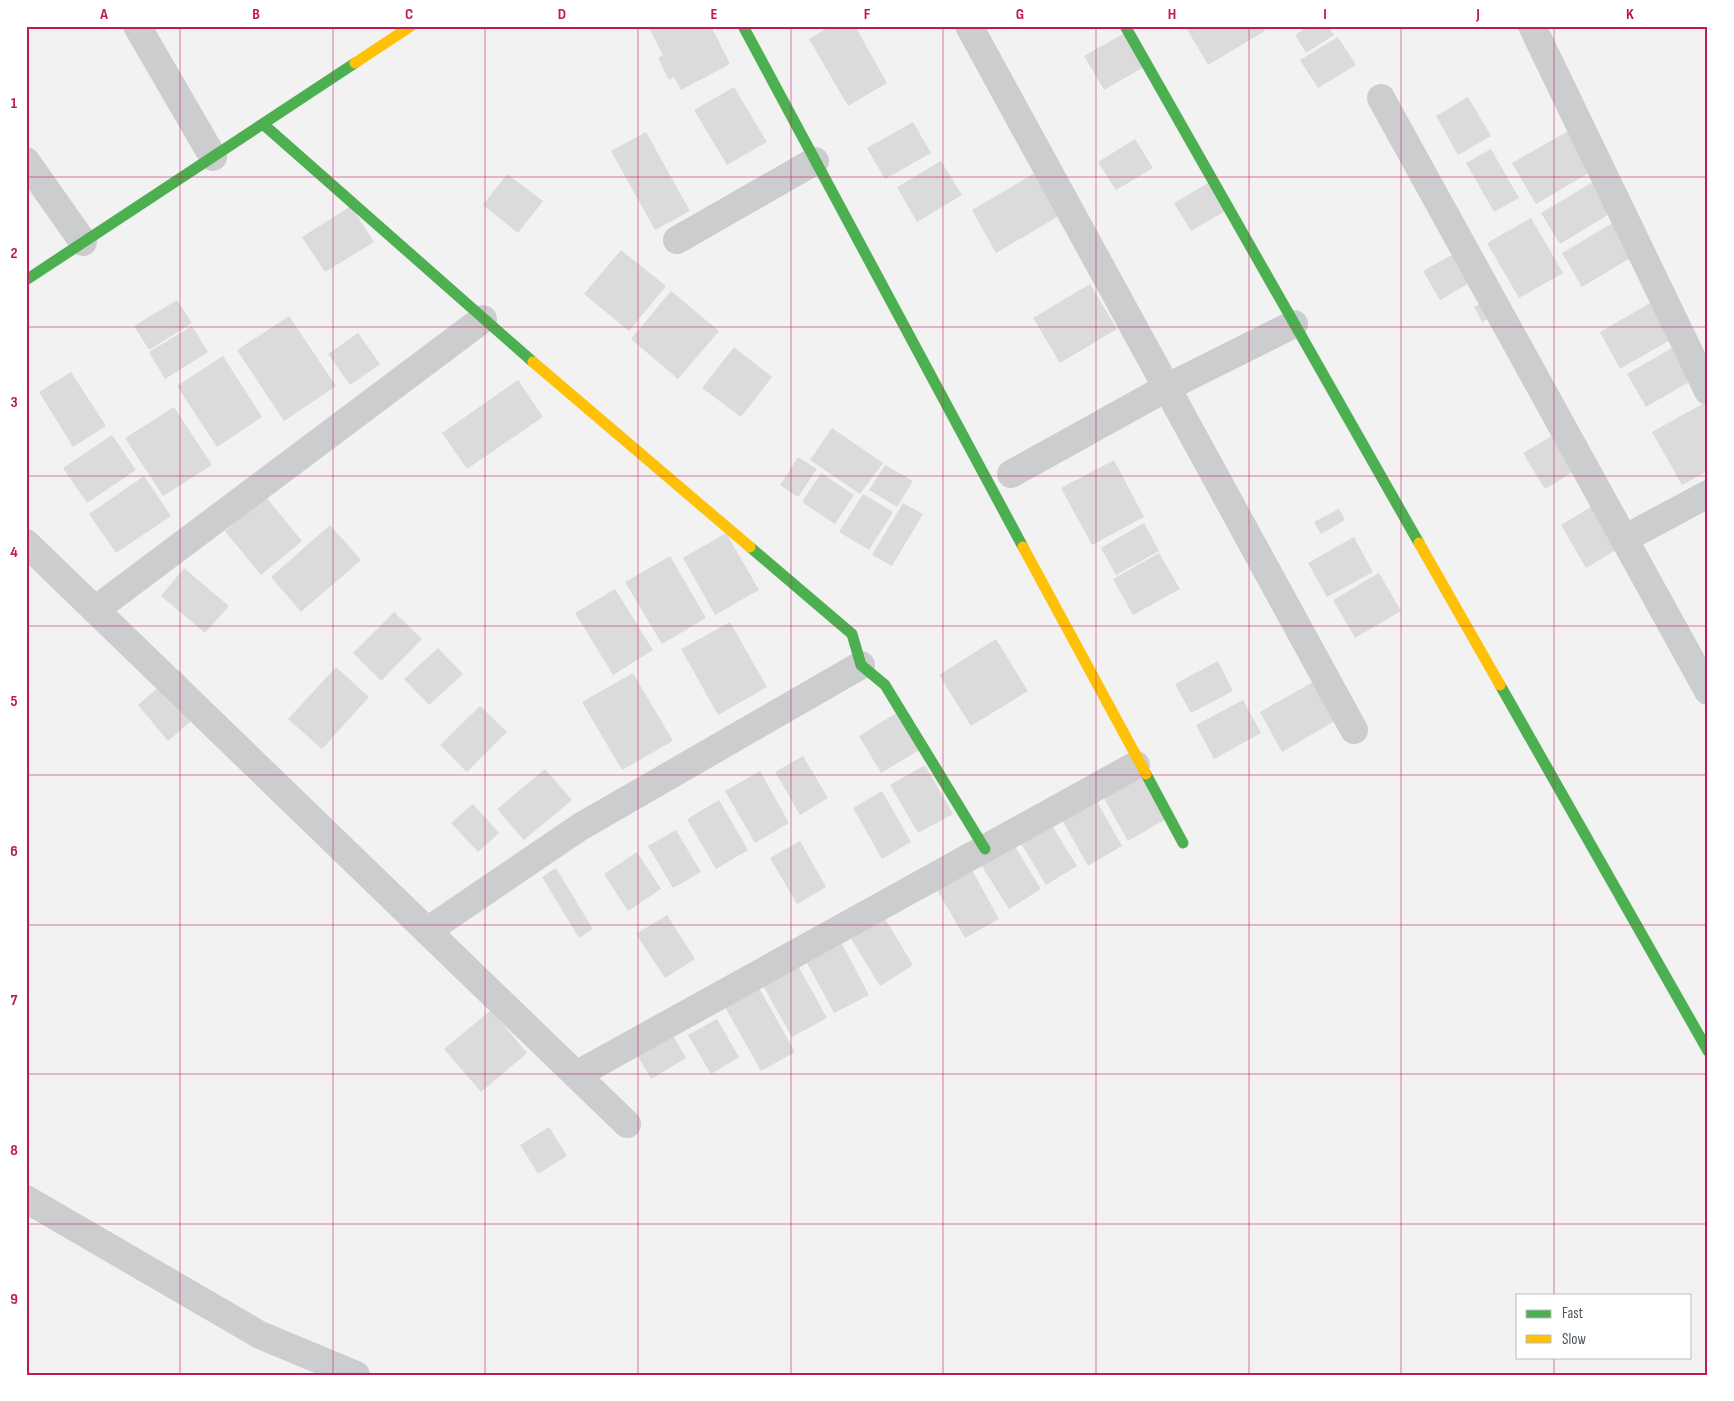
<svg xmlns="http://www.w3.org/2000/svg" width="1734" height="1401" font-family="'Sofia Sans Condensed',sans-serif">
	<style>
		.building { fill: #dbdbdc }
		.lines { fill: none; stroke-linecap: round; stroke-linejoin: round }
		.street { stroke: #cccdcf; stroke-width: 28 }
		.fast { stroke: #4caf50; stroke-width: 11 }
		.slow { stroke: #ffc107; stroke-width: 11 }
		.grid { fill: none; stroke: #c2185b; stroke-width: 1; stroke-opacity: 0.55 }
		.neatline { fill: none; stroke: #c2185b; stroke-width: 2 }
		.grid-label { font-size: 16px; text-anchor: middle; font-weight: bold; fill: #c2185b }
	</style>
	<rect width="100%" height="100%" fill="#f2f2f2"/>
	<path class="building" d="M648,26H711L730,64L681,90L674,77L669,80L658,58L663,55Z
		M831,26H855L887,83L848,106L809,39Z
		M1185,26H1262L1265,31L1208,65Z
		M1309,26H1328L1334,35L1306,53L1295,35Z
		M1130,30L1149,64L1104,90L1084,56Z
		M1338,37L1356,65L1318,88L1300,60Z
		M734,87L767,142L727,165L694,110Z
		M1468,97L1491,136L1458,155L1436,116Z
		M913,122L931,153L885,179L867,148Z
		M1575,127L1599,167L1536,204L1512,163Z
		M646,132L690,211L655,230L611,151Z
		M1135,139L1153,168L1116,190L1098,162Z
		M1491,149L1519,198L1494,212L1466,163Z
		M941,161L962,195L917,222L897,187Z
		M1035,173L1059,216L996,253L972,210Z
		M507,174L543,201L518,233L483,205Z
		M1215,179L1232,207L1191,231L1174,203Z
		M1593,182L1611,213L1560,244L1541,213Z
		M351,206L374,242L325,272L302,237Z
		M1531,218L1563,273L1519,298L1487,243Z
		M1621,218L1631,235L1620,241L1630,258L1582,287L1562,253Z
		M621,250L666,286L629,331L584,294Z
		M1457,252L1473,281L1440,300L1423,271Z
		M1090,284L1117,329L1060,363L1033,318Z
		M671,291L719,331L678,379L631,339Z
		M1664,295L1684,332L1620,369L1600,332Z
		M177,300L192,323L149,350L134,326Z
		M1485,301L1493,316L1482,322L1474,307Z
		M289,316L336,386L284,421L237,350Z
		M192,326L208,352L165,379L149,352Z
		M358,333L380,364L350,385L328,354Z
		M1677,345L1696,378L1646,407L1627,374Z
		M734,347L772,377L741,417L702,388Z
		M223,356L262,417L217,447L177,386Z
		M71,372L106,426L73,447L39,392Z
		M518,380L543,417L467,469L442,433Z
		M1708,401V471L1682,485L1652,432Z
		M174,407L212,465L163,496L125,438Z
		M832,428L883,463L860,494L810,460Z
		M1555,434L1576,470L1545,489L1523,453Z
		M112,435L136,470L87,503L63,468Z
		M798,457L817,469L798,497L780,485Z
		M1114,460L1144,517L1092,545L1061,488Z
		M885,465L913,481L897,507L869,490Z
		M821,473L854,495L835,524L802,502Z
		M144,476L171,516L116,553L89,514Z
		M863,494L893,512L869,550L839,532Z
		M266,497L302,541L261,575L225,531Z
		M903,503L923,514L892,566L872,555Z
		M1596,504L1621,547L1586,568L1561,525Z
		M1339,509L1345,520L1321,534L1314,522Z
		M1144,523L1159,551L1116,575L1101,548Z
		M330,525L361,560L301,612L271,577Z
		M726,533L759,590L715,615L683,558Z
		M1354,537L1373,572L1327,597L1308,563Z
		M1159,553L1180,589L1133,615L1113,579Z
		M670,556L706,618L662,644L625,582Z
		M184,568L229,606L205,633L161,596Z
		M1379,573L1401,611L1355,638L1333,600Z
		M615,589L653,650L613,675L575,613Z
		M394,612L422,639L381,681L353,653Z
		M730,622L767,687L718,715L681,649Z
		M996,639L1028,691L971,726L939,675Z
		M438,648L463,674L429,705L404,679Z
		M1218,661L1233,691L1191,713L1175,684Z
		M336,667L369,697L322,749L288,719Z
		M179,670L210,705L168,741L138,705Z
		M633,673L673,741L622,770L582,702Z
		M1313,682L1335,721L1282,752L1260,712Z
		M1243,700L1261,733L1214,759L1196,725Z
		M480,706L507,732L467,772L440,745Z
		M898,712L921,749L881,773L859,736Z
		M803,756L828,798L800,815L775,772Z
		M925,765L953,814L918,833L890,785Z
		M1136,765L1166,819L1128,841L1097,786Z
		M545,769L572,800L524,840L497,809Z
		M760,771L789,823L755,843L725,791Z
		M882,791L911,842L882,859L853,808Z
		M1091,791L1122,846L1088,866L1057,811Z
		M719,800L748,850L716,869L687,819Z
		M473,804L499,833L478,852L451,823Z
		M1046,816L1077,866L1046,885L1016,835Z
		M676,830L701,872L673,888L648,846Z
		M1011,840L1041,889L1009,909L978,860Z
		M800,841L826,887L797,904L770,858Z
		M637,852L661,889L628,911L604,874Z
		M968,863L999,919L965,938L933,883Z
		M556,868L593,929L579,938L542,877Z
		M878,907L913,965L880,986L844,927Z
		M667,915L695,959L665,978L636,934Z
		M842,944L869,995L834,1013L807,963Z
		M797,964L827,1018L792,1037L762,984Z
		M759,988L795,1052L761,1071L725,1007Z
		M491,1010L527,1053L481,1092L444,1049Z
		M717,1019L739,1057L711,1074L688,1035Z
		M671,1032L686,1058L651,1079L636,1053Z
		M549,1127L567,1156L538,1174L520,1145Z"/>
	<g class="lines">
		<path class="street" d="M137,26L213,157
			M969,26L1354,730
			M1532,26L1708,391
			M1381,98L1708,691
			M26,161L83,242
			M677,240L815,161
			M1011,474L1166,388L1294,324
			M1624,539L1708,494
			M26,543L627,1124
			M95,610L483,319
			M427,931L580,827L861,665
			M576,1075L1136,765
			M26,1199L260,1335L356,1375"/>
		<path class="fast" d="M743,26L1023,547
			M1125,26L1419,543
			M263,124L533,362
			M26,280L355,63
			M750,547L852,634L861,665L885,685L985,849
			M1500,685L1708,1051
			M1146,774L1183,843"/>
		<path class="slow" d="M355,63L411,26
			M533,362L750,547
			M1419,543L1500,685
			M1023,547L1146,774"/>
	</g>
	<path class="grid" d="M180,26V1375M333,26V1375M485,26V1375M638,26V1375M791,26V1375M943,26V1375M1096,26V1375M1249,26V1375M1401,26V1375M1554,26V1295M26,177H1708M26,327H1708M26,476H1708M26,626H1708M26,775H1708M26,925H1708M26,1074H1708M26,1224H1708M1554,1357V1375"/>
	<rect width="1734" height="1401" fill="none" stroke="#ffffff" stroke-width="55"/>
	<rect x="1516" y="1294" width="175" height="65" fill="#ffffff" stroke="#b7bbbe"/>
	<rect x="1526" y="1310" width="25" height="8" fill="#4caf50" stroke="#b7bbbe"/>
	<text x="1562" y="1318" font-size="15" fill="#4a545c">Fast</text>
	<rect x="1526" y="1335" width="25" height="8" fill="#ffc107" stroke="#b7bbbe"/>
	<text x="1562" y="1344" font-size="15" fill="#4a545c">Slow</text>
	<rect x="28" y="28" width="1678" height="1346" class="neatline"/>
	<g class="grid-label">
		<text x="104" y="19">A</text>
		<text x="256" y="19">B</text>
		<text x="409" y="19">C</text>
		<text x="562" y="19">D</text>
		<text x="714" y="19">E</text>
		<text x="867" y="19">F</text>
		<text x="1020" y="19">G</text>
		<text x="1172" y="19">H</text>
		<text x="1325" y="19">I</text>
		<text x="1478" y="19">J</text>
		<text x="1630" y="19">K</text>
		<text x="14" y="108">1</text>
		<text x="14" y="258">2</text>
		<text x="14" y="407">3</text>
		<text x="14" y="557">4</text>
		<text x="14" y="706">5</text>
		<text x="14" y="856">6</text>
		<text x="14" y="1005">7</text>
		<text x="14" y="1155">8</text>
		<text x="14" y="1304">9</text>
	</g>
</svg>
